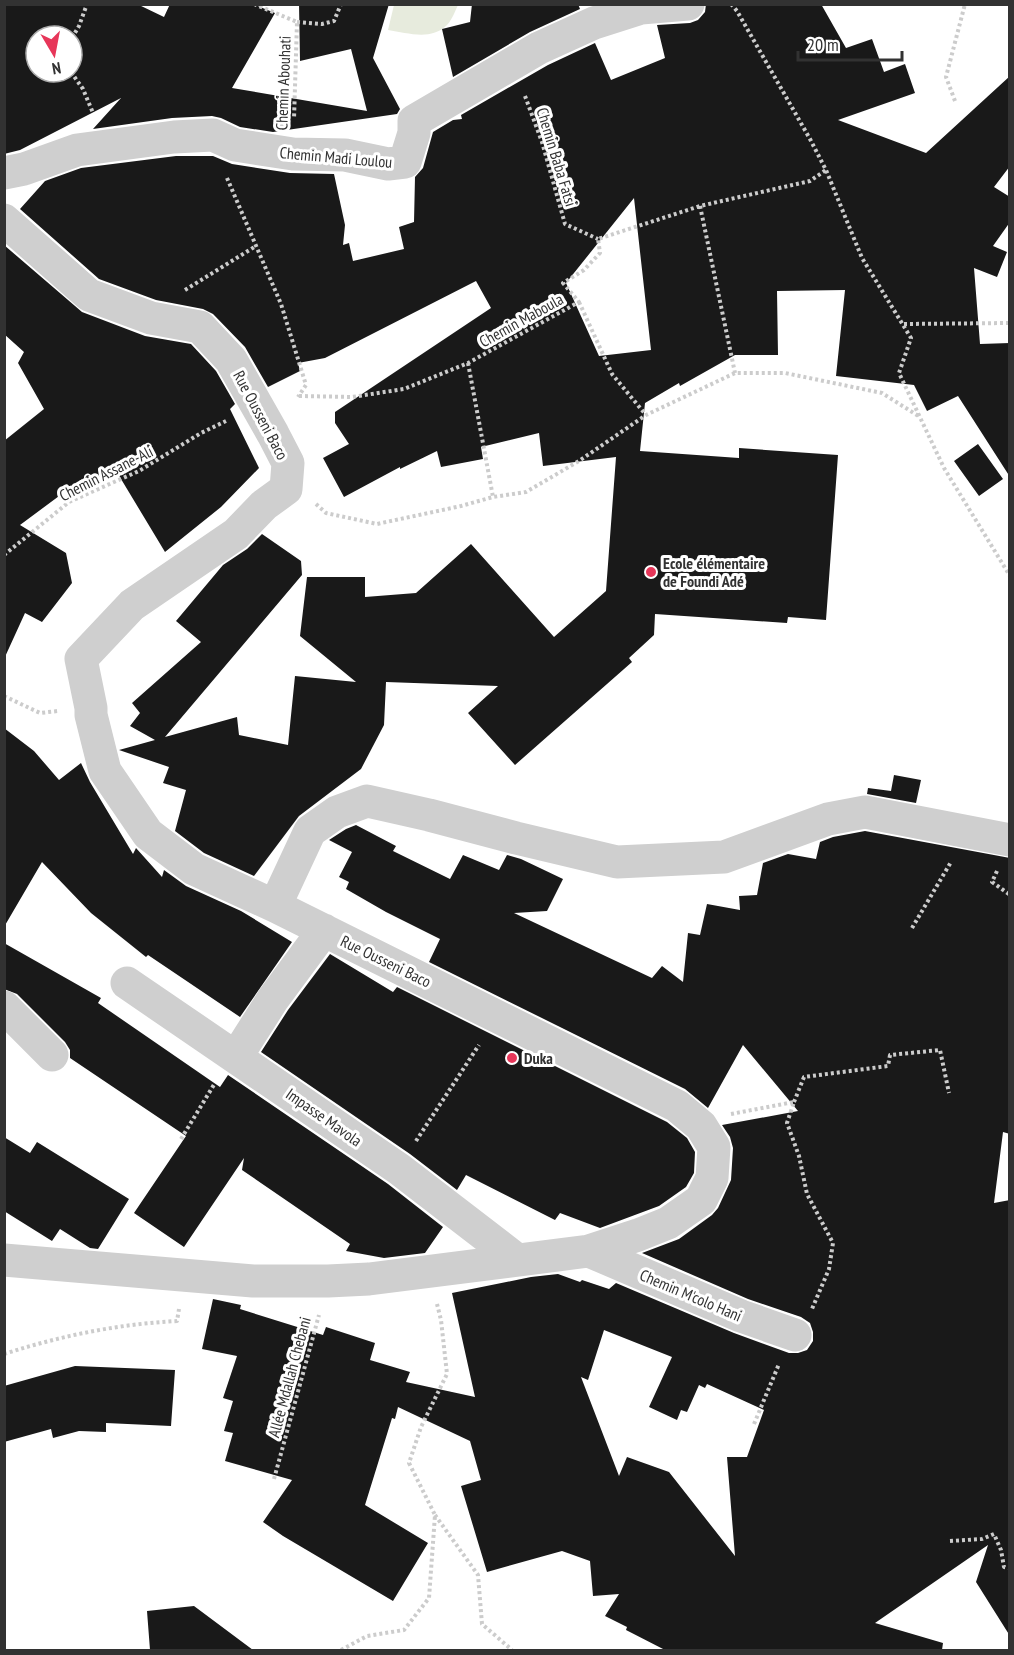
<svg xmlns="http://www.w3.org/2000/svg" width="1014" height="1655" font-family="'PT Sans Narrow',sans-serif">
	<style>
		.green { fill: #e7ebdd }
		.building { fill: #191919; fill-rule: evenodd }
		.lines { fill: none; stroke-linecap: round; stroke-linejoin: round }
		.path { stroke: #ccc; stroke-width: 4; stroke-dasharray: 3 3; stroke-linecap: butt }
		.minor { stroke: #cfcfcf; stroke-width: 33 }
		.poi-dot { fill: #e73659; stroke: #fff; stroke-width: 2 }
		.labels { text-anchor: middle; stroke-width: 6; stroke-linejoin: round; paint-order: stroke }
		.street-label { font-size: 16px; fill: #323232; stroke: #fff }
		.poi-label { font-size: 16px; font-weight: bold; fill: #323232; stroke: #fff; text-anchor: start }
	</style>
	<rect width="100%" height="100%" fill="#fff"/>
	<path class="green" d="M394,5V4L458,5C455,11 452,20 447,25C431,41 408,33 388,30Z"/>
	<path class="building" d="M4,4H137L164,17L170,4H253L275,13L232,88L367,111L351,49L300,61L299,4H389L373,58L400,109L397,114L273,132L240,127L221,118L212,116L172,118L93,129L121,98L20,150L4,154ZM36,36H72V72H36Z
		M472,4H578L580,9L530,32L453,77L442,29L470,22Z
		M706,4H821L846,48L872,39L884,72L905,64L915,93L838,120L926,153L1010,76V166L994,187L1010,197V222L993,246L1007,252L997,277L974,268L980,344L1010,343V477L958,396L927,411L914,385L836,376L845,290L777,291L778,355H735L680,386L679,383L645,403L640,451L739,458V448L838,455L826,620L788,617L787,623L655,614L654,635L629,658L632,662L515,765L468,713L498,686L386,682L384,725L361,769L299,816L254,876L204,853L175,831L186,790L163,783L169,767L119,750L155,740L130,726L140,713L132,703L201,642L176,621L223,565L247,549L262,534L301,561L302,575L165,737L237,717L239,735L288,745L295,676L356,682L300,636L307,577H365V597L416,593L471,544L554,637L606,591L616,457L543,466L539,433L481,447L483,459L441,467L437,451L400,469V467L344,497L323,458L349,444L335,423V412L491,308L476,281L325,358L298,363L300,371L268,387L245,347L213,314L203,309L156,300L99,279L20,209L45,181L81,168L176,156H213L232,164L290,173L334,174L345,225L343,245L349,243L353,261L404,249L399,227L414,222L415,177L423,168L433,132L453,120L462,119L461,115L548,65L595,43L611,80L665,58L657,25L690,23L698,20L705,12ZM634,198L651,350L599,356L566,283Z
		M4,245L82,312L145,336L191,344L216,371L235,404L230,409L259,468L221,507L165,552L118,474L87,489L82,479L20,525L66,553L72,583L42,622L25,613L4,659V441L44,409L18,363L24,352L4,334Z
		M978,444L1003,479L979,496L954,461Z
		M4,728L34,751L59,780L81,763L90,782L133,854L136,848L162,877L164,870L186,886L241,911L292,942L240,1017L148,955L146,957L91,913L42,862L4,927Z
		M894,775L921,780L916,803L867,794L868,788L891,791Z
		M356,825L396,846L393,851L450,879L463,855L499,870L507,855L521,859L563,879L547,911L514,913L652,978L662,966L683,982L688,933L700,935L707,904L740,910L739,896L757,895L763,863L788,854L816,859L820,842L833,837L865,831L1010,858V1134L1003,1132L994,1203L1010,1200V1636L976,1582L988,1545L875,1623L943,1643L942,1650H665L626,1630L627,1627L605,1616L619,1594L593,1596L590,1561L562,1551L487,1572L461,1486L481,1480L470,1441L398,1407L395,1419L392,1418L365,1505L428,1543L393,1601L283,1536L263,1522L292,1480L225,1461L233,1433L224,1431L233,1401L223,1398L237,1356L202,1349L213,1299L241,1305L240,1309L323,1335L326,1327L375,1343L370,1360L410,1372L406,1382L475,1397L452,1293L531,1277L558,1274L580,1282L582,1280L609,1289L616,1283L734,1333L789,1353H798L807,1350L813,1341V1332L810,1323L801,1317L748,1299L642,1253L679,1239L712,1215L718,1208L731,1180L733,1148L730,1137L722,1125L798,1111L743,1045L708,1108L685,1089L429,962L440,939L386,912L346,889L349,882L339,877L352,852L329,840L346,829ZM604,1330L672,1357L649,1407L677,1420L681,1410L687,1412L699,1385L705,1388L707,1384L764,1410L747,1457H727L735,1556L669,1472L627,1457L619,1476L581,1377L588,1380Z
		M4,943L101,998L98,1003L220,1087L228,1075L388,1184L443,1227L425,1253L384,1258L346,1251L350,1244L242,1170L244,1158L184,1247L134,1213L186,1136L70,1058V1050L65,1042L17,994L4,989Z
		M330,954L393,992L397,987L667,1122L687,1138L695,1152L694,1173L686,1187L659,1206L600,1228L560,1213L555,1220L466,1175L457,1190L410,1154L261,1052L288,1010Z
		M4,1137L30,1153L37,1142L129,1199L98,1249L90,1248L60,1229L52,1241L4,1211Z
		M75,1366L175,1370L171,1426L106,1423V1432L79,1431L53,1438L51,1429L4,1442V1386Z
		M194,1606L253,1650H150L147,1611Z"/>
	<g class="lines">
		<path class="path" d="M254,4L297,22L294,119
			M731,4L737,11L810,139L826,170L862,258L911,338L899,373L944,468L1010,576
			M297,22L322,24L334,21L341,4
			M72,38L79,26L87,4
			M71,72L83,89L93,113
			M525,96L542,142L565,224L598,239
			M955,101L946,77L965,4
			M227,178L281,304L306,385L298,397
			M700,206L735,373
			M185,290L256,246
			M579,302L612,374L646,415
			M904,324L1010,323
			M468,363L493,497
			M299,396L352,397L404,389L468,363L579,302L563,283L584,270L600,253L598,239L700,206L810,181L826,170
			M316,504L326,513L377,524L461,506L493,497L526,492L579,461L646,415L735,373H785L882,393L920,417
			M4,555L69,502L139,471L201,433L226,421
			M4,696L40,713L58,711
			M997,871L992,882L1010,895
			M912,928L951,862
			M794,1102L804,1077L888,1066L890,1055L940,1050L949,1093
			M731,1114L794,1102L787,1123L799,1156L807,1194L833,1243L829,1269L812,1309
			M181,1139L215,1083
			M416,1141L479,1045
			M4,1354C60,1336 118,1324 177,1321L179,1309
			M754,1424L779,1364
			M274,1479L319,1315
			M435,1515L478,1575L482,1624L512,1650
			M950,1541L982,1539L994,1534L1001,1550L1004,1567L1010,1568
			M341,1650L367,1636L404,1630L429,1598L435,1515L409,1463L421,1427L447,1374L441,1320L437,1304"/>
		<path class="minor" d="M4,173L24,169L77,150L174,137L213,135L235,145L293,154L345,155L388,164L405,162L414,133V121L539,48L594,23L641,8L688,4
			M4,220L89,295L151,318L200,327L231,360L273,434L288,463L286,489L264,505L236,534L132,605L81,659L91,708V715L105,771L148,834L194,869L275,906L677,1106L701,1126L714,1147L712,1178L701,1200L668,1223L638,1235L589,1251L369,1279L328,1281H253L4,1260
			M275,906L310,831L337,812L367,801L429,815L516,838L617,862L724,857L828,819L865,812L1010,840
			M127,983L399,1169L516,1259
			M4,1007L52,1055
			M236,1057L273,999L324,930
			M589,1251L741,1316L795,1335"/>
	</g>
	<g class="poi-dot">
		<circle cx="651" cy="572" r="6"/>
		<circle cx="512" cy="1058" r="6"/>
	</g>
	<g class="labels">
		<g class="street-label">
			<text transform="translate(283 83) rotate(-88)" y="6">Chemin Abouhati</text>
			<text transform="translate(336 157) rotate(5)" y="6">Chemin Madi Loulou</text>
			<text transform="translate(557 157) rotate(73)" y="6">Chemin Baba Fatsi</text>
			<text transform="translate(521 320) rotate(-29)" y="6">Chemin Maboula</text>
			<text transform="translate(261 415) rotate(62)" y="6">Rue Ousseni Baco</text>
			<text transform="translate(106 473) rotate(-27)" y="6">Chemin Assane-Ali</text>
			<text transform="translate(386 961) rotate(26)" y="6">Rue Ousseni Baco</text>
			<text transform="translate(324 1117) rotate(35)" y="6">Impasse Mavola</text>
			<text transform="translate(691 1295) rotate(23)" y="6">Chemin M'colo Hani</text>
			<text transform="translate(289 1377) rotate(-75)" y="6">Allée Mdallah Chebani</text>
		</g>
		<g class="poi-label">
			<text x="663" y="569">Ecole élémentaire<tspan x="663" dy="18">de Foundi Adé</tspan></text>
			<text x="524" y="1064">Duka</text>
		</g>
	</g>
	<rect width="1014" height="1655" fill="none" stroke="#323232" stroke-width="12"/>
	<g transform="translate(54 54) rotate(170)"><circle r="28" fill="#ffffff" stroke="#adadad" stroke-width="1.5"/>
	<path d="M0-4.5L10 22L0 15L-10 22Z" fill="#e73659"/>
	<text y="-9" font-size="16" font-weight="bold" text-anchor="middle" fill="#323232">N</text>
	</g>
	<path d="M798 51v9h104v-9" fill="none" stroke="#323232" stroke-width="3"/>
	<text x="807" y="51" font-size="18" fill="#323232" stroke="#ffffff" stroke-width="4.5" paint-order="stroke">20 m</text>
</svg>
